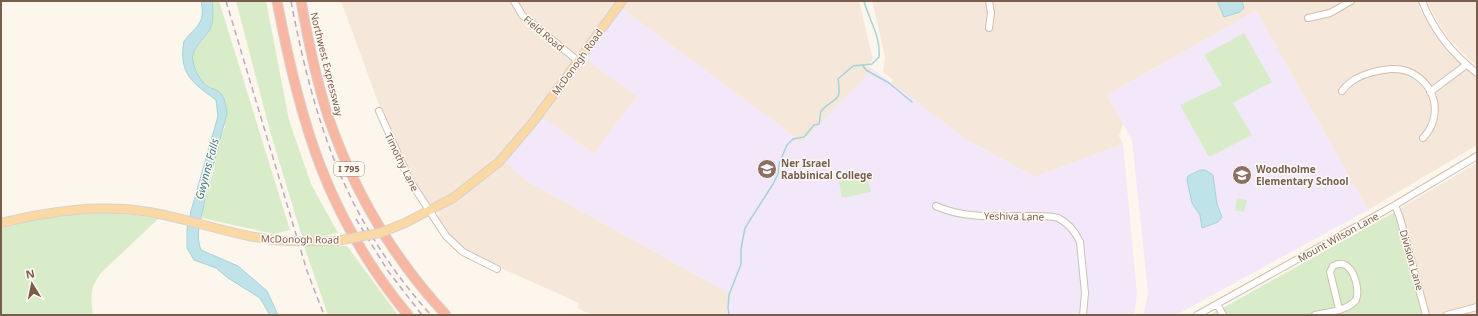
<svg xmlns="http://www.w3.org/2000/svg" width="1478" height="316" font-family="'Noto Sans',sans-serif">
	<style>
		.residential { fill: #f5e8da }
		.education { fill: #f3e8fa }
		.green { fill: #d8ecc9 }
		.water { fill: #bfe3e8; stroke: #a5d3da }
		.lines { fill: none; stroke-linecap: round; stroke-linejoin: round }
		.stream { stroke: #a5d3da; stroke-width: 1.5 }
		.minor-casing { stroke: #d1beb0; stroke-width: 8 }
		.major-casing { stroke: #dad1cd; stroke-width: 10 }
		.highway-casing { stroke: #dad1cd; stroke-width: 11 }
		.minor { stroke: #fff; stroke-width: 6 }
		.major { stroke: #fbd9a5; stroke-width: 8 }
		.highway { stroke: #f7b7a3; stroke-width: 9 }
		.rail { stroke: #b9a8c9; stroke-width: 1.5; stroke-dasharray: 6 4; stroke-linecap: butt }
		.major-bridge-casing { stroke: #dad1cd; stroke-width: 10; stroke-linecap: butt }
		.major-bridge { stroke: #fbd9a5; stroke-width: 8 }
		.labels { text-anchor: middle; stroke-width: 3; stroke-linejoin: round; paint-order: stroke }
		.shield { fill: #fffaf3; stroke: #a28b7f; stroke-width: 1 }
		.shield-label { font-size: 9px; font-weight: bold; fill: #7a5c4d }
		.street-label { font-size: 10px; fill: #7a5c4d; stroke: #fffaf3 }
		.education-label { font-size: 10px; font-weight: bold; fill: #785e54; stroke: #fffaf3; text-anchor: start }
		.water-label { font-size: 11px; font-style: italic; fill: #437c86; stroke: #fffaf3 }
	</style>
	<rect width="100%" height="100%" fill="#fdf6ec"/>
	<path class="residential" d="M341,1H618L533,116L497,159L454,193L432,206L418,191L386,124Z
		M626,1H859L873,59L868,66L873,69L797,148L799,140L621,8Z
		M872,1H1425L1418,6L1436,37L1450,55L1477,78V145L1368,210L1256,11L1107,95L1123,124L1119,136L1123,144L1035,177L967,140L891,83L893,80L883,72L885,57Z
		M1427,1H1477V67L1450,40L1438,23Z
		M585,58L637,96L594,154L542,117Z
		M505,160L527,181L731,294L726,315H592L577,308L579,303L478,258L464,249L447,233L438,216L439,211L480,183Z
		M1477,163V315H1430L1399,209Z"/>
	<path class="education" d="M621,8L799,140L797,147L873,69L967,140L1035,177L1123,144L1137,294L1134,315H726L731,294L527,181L505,161L542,117L594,154L637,96L585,58Z
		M1256,11L1368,210L1176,315H1144L1148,292L1132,140L1107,95Z"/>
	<path class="green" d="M212,1H219L290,230L274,234L202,218L205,198L214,170L218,144L225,127L218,91C205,86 186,69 194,52C198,44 206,37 210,29C214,20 213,10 212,1Z
		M236,1H266L289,120L311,184L338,233L323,236L303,237L300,230L270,131Z
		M1244,33L1272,82L1233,103L1252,135L1209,157L1180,105L1222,85L1204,55Z
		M866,172L871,192L842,198L838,177Z
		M1237,198L1247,200L1244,212L1235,210Z
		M107,212L159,218L101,273C89,289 91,297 93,315L1,314V226L72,213Z
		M1395,212L1423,315H1210Z
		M304,246H347L398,315H328Z"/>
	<path class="water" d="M201,1H212C213,10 214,20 210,29C205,39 190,49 193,61C195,72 200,81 209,87C212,89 216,89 218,91C225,96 226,106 227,113L205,197C203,218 194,230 201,250L238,266L267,291L278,315H270L260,298L228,278L216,268L194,260L187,248V229L191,211L218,116L216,100C193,83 178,74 184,41C196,26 206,24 201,1Z
		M1217,1H1242L1244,8L1240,12L1224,17Z
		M1200,170H1205L1213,175L1217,204L1222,217L1218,222L1202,228L1200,215L1192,203L1190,194L1187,180L1188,176Z"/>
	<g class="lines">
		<path class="stream" d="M863,66L866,70L889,83L912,102
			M729,315L728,308L729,295L741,264V249L745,228L773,184L778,174L779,164L787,145L793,139L804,137L814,125L819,124L821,111C835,96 842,104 838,79L853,66L872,64L879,57C881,37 869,20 864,1"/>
		<defs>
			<path id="minor" d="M514,1L522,15L528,20L578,61
				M989,1L991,13L989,28
				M1422,1C1433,29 1452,54 1477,73
				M1308,18L1330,13L1351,1
				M1342,91C1350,80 1360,76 1373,72C1384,70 1395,67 1407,71C1436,82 1444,116 1423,138
				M1430,92L1466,65
				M379,111L410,181L446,236L463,252L497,269
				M1395,205L1400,218L1426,315
				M936,206C964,219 997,216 1027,216C1037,216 1049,215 1058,218C1069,223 1075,231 1080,242L1085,293L1083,315
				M1217,304L1223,315
				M1197,315L1395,205L1477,156
				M1315,315C1328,312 1347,311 1356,300C1361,287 1351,255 1333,266L1330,272L1339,309
				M1447,315L1477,307"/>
			<path id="major" d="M1,223C50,211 99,204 149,212C196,220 240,239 289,241
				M405,223L453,198L499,162L534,121L622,1
				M308,241H336"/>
			<path id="highway" d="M277,1C300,123 327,217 408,315
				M301,1C308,40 316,81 329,119C354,191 394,259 446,315"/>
		</defs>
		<use href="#minor" class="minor-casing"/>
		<use href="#major" class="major-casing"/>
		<use href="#highway" class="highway-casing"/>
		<use href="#minor" class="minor"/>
		<use href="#major" class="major"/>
		<use href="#highway" class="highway"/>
		<path class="rail" d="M226,1L307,271L324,315
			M291,1C314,123 346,221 431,315
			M356,219L388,271L422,315"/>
		<defs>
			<path id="major-bridge" d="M289,241H308
				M336,241L380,233L405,223"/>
		</defs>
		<use href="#major-bridge" class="major-bridge-casing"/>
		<use href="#major-bridge" class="major-bridge"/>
	</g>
	<defs>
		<symbol id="university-disc" viewBox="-11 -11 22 22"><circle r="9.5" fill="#8d6e63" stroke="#fffaf3"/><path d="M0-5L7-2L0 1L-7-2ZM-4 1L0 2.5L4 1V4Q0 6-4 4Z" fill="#fff"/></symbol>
		<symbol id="school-disc" viewBox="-11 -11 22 22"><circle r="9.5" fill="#8d6e63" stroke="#fffaf3"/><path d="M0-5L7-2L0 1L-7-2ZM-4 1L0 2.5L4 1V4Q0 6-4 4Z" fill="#fff"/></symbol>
	</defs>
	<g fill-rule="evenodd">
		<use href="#university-disc" x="756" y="158" width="22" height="22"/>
		<use href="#school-disc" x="1231" y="164" width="22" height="22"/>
	</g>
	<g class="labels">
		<rect class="shield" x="334" y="162" width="30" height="14" rx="3"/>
		<g class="shield-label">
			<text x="349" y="172">I 795</text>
		</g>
		<g class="street-label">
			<text transform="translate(544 33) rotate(40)" y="4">Field Road</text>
			<text transform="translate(577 62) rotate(-54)" y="4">McDonogh Road</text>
			<text transform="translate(327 64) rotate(76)" y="4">Northwest Expressway</text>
			<text transform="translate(402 162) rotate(64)" y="4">Timothy Lane</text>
			<text transform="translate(1014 216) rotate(1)" y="4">Yeshiva Lane</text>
			<text transform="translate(1338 237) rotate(-29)" y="4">Mount Wilson Lane</text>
			<text transform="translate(300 239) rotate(1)" y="4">McDonogh Road</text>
			<text transform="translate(1412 260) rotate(74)" y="4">Division Lane</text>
		</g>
		<g class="education-label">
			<text x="781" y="167">Ner Israel<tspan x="781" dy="12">Rabbinical College</tspan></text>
			<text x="1256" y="173">Woodholme<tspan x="1256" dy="12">Elementary School</tspan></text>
		</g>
		<g class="water-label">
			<text transform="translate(207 169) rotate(-75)" y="4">Gwynns Falls</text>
		</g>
	</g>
	<rect width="1478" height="316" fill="none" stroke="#7a5c4d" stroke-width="4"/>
	<g transform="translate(32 284) rotate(350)" stroke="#fffaf3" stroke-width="3" paint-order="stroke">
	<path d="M0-3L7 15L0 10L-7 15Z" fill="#7a5c4d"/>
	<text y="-6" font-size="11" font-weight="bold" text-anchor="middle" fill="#7a5c4d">N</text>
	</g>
</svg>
